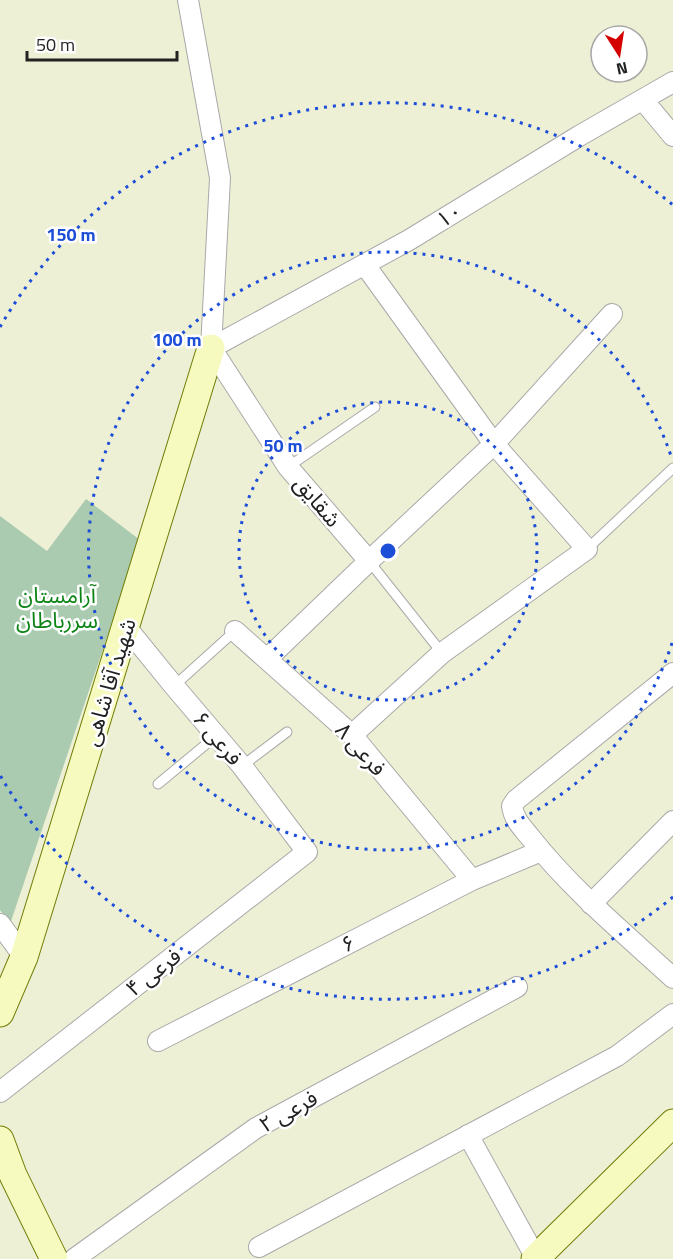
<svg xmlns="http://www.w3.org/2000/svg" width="673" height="1259" font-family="'Titillium Web','Noto Sans Arabic',sans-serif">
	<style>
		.farmland { fill: #eef0d5; fill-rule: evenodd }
		.cemetery { fill: #aacbaf }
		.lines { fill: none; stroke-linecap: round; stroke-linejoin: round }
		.lane-casing { stroke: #a9a9a9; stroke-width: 11 }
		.street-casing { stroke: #a9a9a9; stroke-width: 22 }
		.secondary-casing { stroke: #707d05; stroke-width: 29 }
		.lane { stroke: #fff; stroke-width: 9 }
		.street { stroke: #fff; stroke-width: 20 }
		.secondary { stroke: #f7fabf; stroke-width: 27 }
		.ring { fill: none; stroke: #1d4ed8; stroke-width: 3; stroke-dasharray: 3 6 }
		.labels { text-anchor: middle; stroke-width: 5; stroke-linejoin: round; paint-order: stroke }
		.street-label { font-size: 22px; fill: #222; stroke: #fff }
		.park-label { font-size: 22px; fill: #0c8416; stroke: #fff }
		.centre { fill: #1d4ed8; stroke: #fff; stroke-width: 3 }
		.ring-label { font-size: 18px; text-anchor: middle; font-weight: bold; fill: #1d4ed8; stroke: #fff; stroke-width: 5; stroke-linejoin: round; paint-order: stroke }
	</style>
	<rect width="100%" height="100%" fill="#f2efe9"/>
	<path class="farmland" d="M0,0H673V1259H0ZM601,36H637V72H601Z"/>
	<path class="cemetery" d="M86,499L140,540L10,924L0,910V516L47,551Z"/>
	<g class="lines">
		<defs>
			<path id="lane" d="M288,467L375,407
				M587,549L673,468
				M369,561L442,653
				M174,686L235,631
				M242,766L287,732
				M158,784L216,736"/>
			<path id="street" d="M188,0L220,178L211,348
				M643,100L673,136
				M211,348L409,240L579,136L673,82
				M211,348L288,467L369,561
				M235,631L352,735L472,880
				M267,659L369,561L494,444L612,314
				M673,673L516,800L512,806C514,820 522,827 530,837C572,890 624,933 673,978
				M352,735L442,653L587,549L494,444L365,265
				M591,904L673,821
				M0,924L24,957
				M158,1041L472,880L541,851
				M0,1092L307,852L242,766L174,686L126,627
				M468,1135L536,1258
				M259,1247L617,1056L673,1014
				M74,1259L256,1128L517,987"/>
			<path id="secondary" d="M0,1013L24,957L211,348
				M0,1140L13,1175L54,1259
				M535,1259L673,1123"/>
		</defs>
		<use href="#lane" class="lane-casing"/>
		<use href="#street" class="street-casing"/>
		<use href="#secondary" class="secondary-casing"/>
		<use href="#lane" class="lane"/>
		<use href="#street" class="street"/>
		<use href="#secondary" class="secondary"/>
	</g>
	<g class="ring">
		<circle cx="388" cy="551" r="149"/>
		<path d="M672 643A299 299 0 1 1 672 459"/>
		<path d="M673 897A448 448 0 0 1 0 775M0 327A448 448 0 0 1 673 205"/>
	</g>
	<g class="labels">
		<g class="street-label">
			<text transform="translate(449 215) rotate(-32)" y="8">۱۰</text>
			<text transform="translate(318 501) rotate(50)" y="8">شقایق</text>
			<text transform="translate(109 682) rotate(-73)" y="8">شهید آقا شاهی</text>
			<text transform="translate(218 738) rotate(50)" y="8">فرعی ۶</text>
			<text transform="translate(361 749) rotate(48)" y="8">فرعی ۸</text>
			<text transform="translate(348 943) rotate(-27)" y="8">۶</text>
			<text transform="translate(153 972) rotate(-38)" y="8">فرعی ۴</text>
			<text transform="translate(288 1111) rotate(-29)" y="8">فرعی ۲</text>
		</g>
		<g class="park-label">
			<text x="57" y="603">آرامستان<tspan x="57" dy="25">سررباطان</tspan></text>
		</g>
	</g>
	<circle cx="388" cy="551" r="9" class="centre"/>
	<g class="ring-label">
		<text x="71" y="241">150 m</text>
		<text x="177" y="346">100 m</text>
		<text x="283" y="452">50 m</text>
	</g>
	<g transform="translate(619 54) rotate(168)"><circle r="28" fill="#ffffff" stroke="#a7a7a7" stroke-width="1.5"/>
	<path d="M0-4.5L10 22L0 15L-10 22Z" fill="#d40000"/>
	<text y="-9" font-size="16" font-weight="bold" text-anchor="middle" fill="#222222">N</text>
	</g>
	<path d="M27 51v9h150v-9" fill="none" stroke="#222222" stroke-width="3"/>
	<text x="36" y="51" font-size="18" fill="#222222" stroke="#ffffff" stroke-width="4.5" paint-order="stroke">50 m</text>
</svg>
